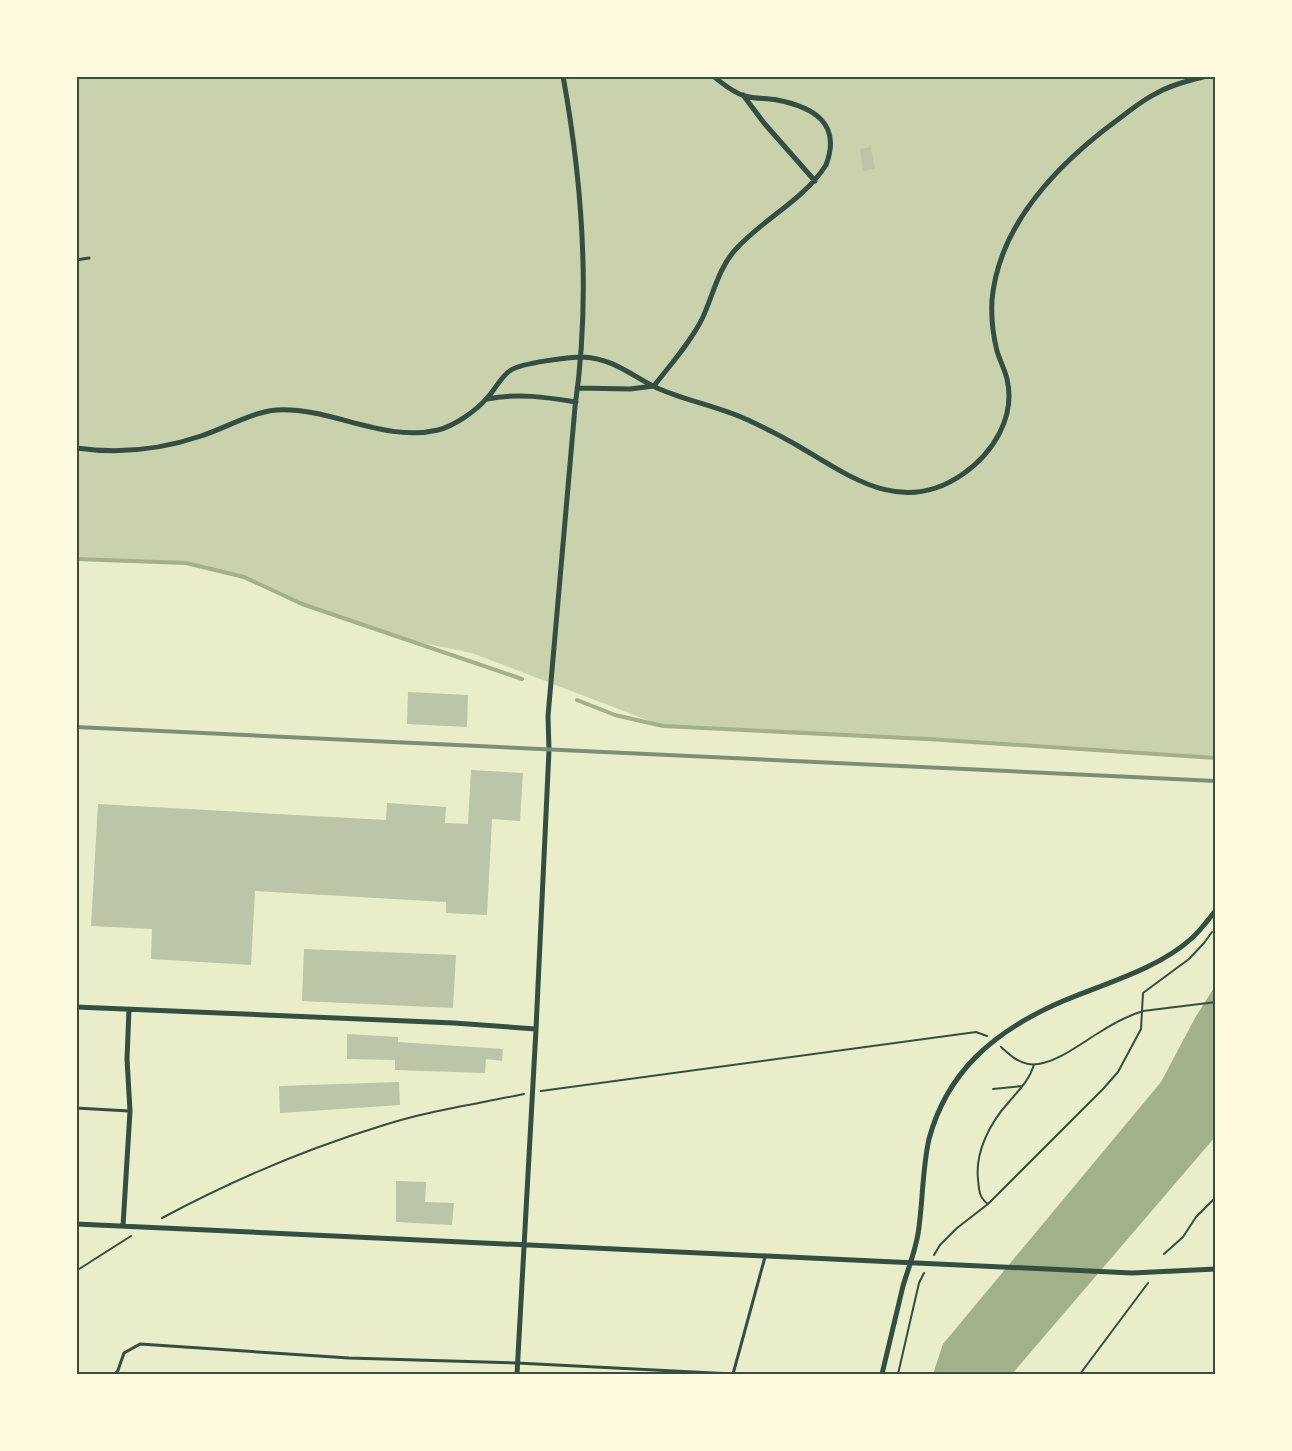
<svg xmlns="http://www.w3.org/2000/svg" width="1292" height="1451" font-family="'Varela Round',sans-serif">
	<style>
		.green { fill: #cad2ad }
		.water { fill: #a3b18a }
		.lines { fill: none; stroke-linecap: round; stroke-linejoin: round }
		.stream { stroke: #a3b18a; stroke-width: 4 }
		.building { fill: #bcc5a7 }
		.path { stroke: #344e41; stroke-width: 2 }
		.service { stroke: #344e41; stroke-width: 3 }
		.minor { stroke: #344e41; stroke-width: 5 }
		.rail { stroke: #7c8e77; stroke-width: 4 }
		.neatline { fill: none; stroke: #344e41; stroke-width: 2 }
	</style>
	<rect width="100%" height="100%" fill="#e9edc9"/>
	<path class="green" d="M77,77H1215V758L900,738L663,726L472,653L418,642L314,607L224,572L186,563L77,559Z"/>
	<path class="water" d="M1215,986V1137L1012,1374H933L943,1344L1161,1082L1195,1018Z"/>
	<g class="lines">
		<path class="stream" d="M76,559L186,563L244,577L302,604L522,679
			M577,700L615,715L663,726L927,739L1216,758"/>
	</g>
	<path class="building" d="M871,147L875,169L863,171L860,149Z
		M408,692L468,695L467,727L407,724Z
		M471,770L523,773L520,821L492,819L487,915L446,913V902L255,891L251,965L151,959L152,929L91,926L98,804L386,820L387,803L446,807L445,823L468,824Z
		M304,949L456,955L453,1008L302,1001Z
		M347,1034L398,1037V1042L503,1049L502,1061L486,1059L485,1073L395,1070V1060L347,1059Z
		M399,1082L400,1105L280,1113L279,1086Z
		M396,1181L426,1182L425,1202L454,1203L452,1225L396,1222Z"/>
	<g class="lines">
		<path class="path" d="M1001,1047C1009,1054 1017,1062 1028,1064C1051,1068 1081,1043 1100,1032C1114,1023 1127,1016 1143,1011L1216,1002
			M993,1089L1022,1086
			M541,1091L976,1032L987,1036
			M988,1204C979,1198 979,1190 978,1179C975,1152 990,1123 1008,1103C1018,1091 1029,1081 1034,1065
			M162,1218C231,1181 306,1149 381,1126C427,1111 476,1104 524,1094
			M1164,1254L1183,1237L1196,1217L1216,1197
			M934,1255L940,1245L957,1228L988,1204L1103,1089L1118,1072L1141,1029L1143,993L1189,959L1204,943L1212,932
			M76,1271L131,1236
			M898,1374L919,1283L924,1273
			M1080,1374L1148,1283"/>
		<path class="service" d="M76,260L89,258
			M76,1108L129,1111
			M117,1373L124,1353L140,1344L349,1358L517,1363L733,1374L765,1257"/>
		<path class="minor" d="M743,95L764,123L815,181
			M577,388L630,389L654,386C670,365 690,343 702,319C713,296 718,268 736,249C764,218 803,201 826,165C842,123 813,107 777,100C766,98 755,99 745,96C733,93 722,83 713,76
			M487,399C518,393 545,397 576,402
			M76,448C119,454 160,450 201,436C226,428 251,412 277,410C331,407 384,443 438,430C454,426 476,411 487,398C496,389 500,377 511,370C522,363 569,357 583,357C615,359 630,375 657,388C686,401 718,406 748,420C765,428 783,437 800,447C852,478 903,516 963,474C993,453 1016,417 1007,379C1005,370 1000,361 997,351C993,335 991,317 992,300C999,222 1061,161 1120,118C1132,109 1144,99 1157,93C1172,84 1189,81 1206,76
			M76,1007L454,1023L536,1029
			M76,1224L1132,1273L1216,1269
			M123,1226L130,1111L127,1059L129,1009
			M117,1374V1373
			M517,1374L536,1029L549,750L548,716L575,407C591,296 583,186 563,76
			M882,1374C889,1345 896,1316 903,1286C908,1269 915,1252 918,1234C923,1203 922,1170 929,1139C947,1072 993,1033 1054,1005C1098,985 1156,971 1192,938C1201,930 1208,920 1216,910"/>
		<path class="rail" d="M76,727L1216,781"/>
	</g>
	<rect width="1292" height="1451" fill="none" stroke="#fefae0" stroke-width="156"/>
	<rect x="78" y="78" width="1136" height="1295" class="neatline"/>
</svg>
